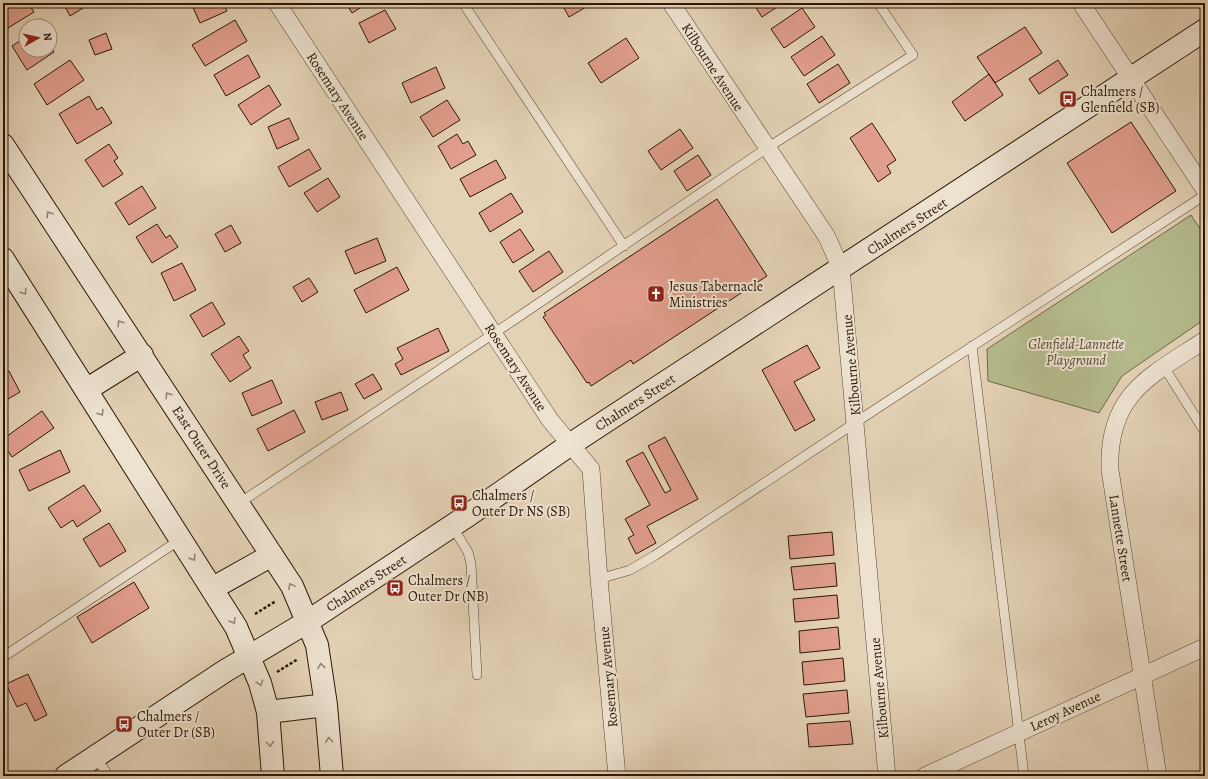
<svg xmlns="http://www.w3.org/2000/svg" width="1208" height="779" font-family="Alegreya,serif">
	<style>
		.green { fill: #b5bb8d; stroke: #706848 }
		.building { fill: #e19e8c; stroke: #2b1604 }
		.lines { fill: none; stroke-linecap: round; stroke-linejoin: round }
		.lane-casing { stroke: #594530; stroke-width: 10 }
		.street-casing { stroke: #594530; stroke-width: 18 }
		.secondary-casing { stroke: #2b1604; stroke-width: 24 }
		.path { stroke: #2b1604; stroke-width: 2.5; stroke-dasharray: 3 2; stroke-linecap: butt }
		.lane { stroke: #ede2d0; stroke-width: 9 }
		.street { stroke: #ede2d0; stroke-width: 17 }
		.secondary { stroke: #ede2d0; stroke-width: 22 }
		.oneway { stroke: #968674 }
		.labels { text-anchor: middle; stroke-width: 4; stroke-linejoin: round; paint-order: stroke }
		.street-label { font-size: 14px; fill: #2b1604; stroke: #ede2d0 }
		.poi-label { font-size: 14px; fill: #2b1604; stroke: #ede2d0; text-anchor: start }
		.park-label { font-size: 14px; font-style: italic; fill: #54482d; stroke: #ede2d0 }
	</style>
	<rect width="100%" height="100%" fill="#e4d2b6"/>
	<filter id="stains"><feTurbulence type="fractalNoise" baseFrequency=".005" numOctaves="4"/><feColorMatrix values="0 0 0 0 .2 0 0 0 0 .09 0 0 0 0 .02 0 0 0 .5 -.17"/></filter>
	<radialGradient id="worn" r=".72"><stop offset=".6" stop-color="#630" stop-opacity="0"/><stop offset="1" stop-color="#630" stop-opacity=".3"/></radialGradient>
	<path class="green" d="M1191,215L1205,236V319L1122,376L1099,413L988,381L987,349Z"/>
	<path class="building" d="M3,3H28L34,12L3,31Z
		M63,3H81L83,8L70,16Z
		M191,3H223L227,11L200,23Z
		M346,3H368L352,13Z
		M561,3H593L569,17Z
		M753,3H783L762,17Z
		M802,8L815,27L784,48L771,29Z
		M385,10L396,29L369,43L359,23Z
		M235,20L247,41L205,66L192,45Z
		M1025,27L1042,53L995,83L977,57Z
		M106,33L112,49L95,55L89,40Z
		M822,36L835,55L804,76L791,57Z
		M26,37V50H50V46L54,52L27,70L12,46Z
		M626,38L639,58L601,83L588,63Z
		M248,55L260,77L226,96L214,75Z
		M70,60L84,80L47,105L34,84Z
		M1058,60L1068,75L1039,94L1029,79Z
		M838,64L850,83L819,103L807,84Z
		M436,67L445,88L411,103L402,83Z
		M989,74L1003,95L965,121L952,102Z
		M269,85L281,105L251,125L238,105Z
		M89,96L97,110L102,107L112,123L77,144L59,114Z
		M447,100L460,120L433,137L420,117Z
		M289,118L299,139L277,149L268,127Z
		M1131,122L1176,191L1112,233L1067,163Z
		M872,123L896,160L887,166L891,173L878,182L850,138Z
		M680,129L693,148L661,170L648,151Z
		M457,134L463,144L468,141L476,155L451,169L438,146Z
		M109,144L118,158L114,161L123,174L103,187L85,160Z
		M309,149L321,169L289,187L278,167Z
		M698,155L711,175L687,191L674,171Z
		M496,160L506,178L470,197L460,179Z
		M328,178L340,197L317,212L304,193Z
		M142,186L156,208L129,225L115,203Z
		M511,193L523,212L490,232L479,213Z
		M717,199L767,276L633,364L631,360L591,386L589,382L587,383L543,317L546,315L544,313Z
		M157,224L166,238L170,235L178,247L152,263L136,237Z
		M231,225L241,243L225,252L215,234Z
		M520,229L534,250L513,263L500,242Z
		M377,238L386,261L355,274L345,251Z
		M549,251L563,272L533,292L519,271Z
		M182,263L196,290L174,301L161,273Z
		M397,267L409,290L366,313L354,290Z
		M309,278L318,292L302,302L293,287Z
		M212,302L225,324L203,337L190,315Z
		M438,328L449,351L401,375L395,364L403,359L397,348Z
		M239,336L249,351L243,355L251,368L230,382L211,354Z
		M807,345L820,368L794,382L815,420L795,431L762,370Z
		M9,371L20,392L3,402V374Z
		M373,374L382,389L364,399L355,384Z
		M272,380L282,403L252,416L242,393Z
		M341,392L348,410L322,420L315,402Z
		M294,410L305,432L268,451L257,429Z
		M42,411L54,428L12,457L3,444V439Z
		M665,437L698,499L647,526L656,543L636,554L628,538L634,535L625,519L650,505L626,461L643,452L665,493L671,490L648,446Z
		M60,450L70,472L29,491L19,470Z
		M84,485L101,511L77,527L73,520L61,528L48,508Z
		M109,523L126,551L100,567L83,539Z
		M832,532L834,555L790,559L788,536Z
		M835,563L837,586L794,590L791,567Z
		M134,582L149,608L92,643L77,617Z
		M837,595L839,618L795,622L793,599Z
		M838,627L840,649L800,653L799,631Z
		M843,658L845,681L804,685L802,662Z
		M28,674L47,715L35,721L26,703L17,707L6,684Z
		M847,690L849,713L806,717L803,694Z
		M850,721L853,744L809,747L807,724Z"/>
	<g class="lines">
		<defs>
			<path id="lane" d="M463,3L624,246
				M972,346L1024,776
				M1164,367L1205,432
				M238,504L514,320L767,148L913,55L878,3
				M452,526L468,552L471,564L477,675
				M599,579L630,570L654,556L879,407L1205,195
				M3,657L181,539
				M95,757L109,776"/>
			<path id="street" d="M277,3L550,420L591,469L599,579L617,776
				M671,3L827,237L841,269L887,776
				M1081,3L1205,190
				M925,776L1205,647
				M1158,776L1110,470C1107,394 1150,376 1205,340"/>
			<path id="secondary" d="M3,145L292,586L317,645L326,705L332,776
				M3,259L236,627L260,683L268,712L273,776
				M86,390L142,355
				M213,588L272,555
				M268,712L326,705
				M66,776L225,671L307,622L467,516L571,444L1205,30"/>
		</defs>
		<use href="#lane" class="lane-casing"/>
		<use href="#street" class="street-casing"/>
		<use href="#secondary" class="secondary-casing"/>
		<path class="path" d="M255,614L276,601
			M277,672L298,659"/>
		<use href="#lane" class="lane"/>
		<use href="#street" class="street"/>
		<use href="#secondary" class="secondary"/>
	</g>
	<defs><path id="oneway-chevron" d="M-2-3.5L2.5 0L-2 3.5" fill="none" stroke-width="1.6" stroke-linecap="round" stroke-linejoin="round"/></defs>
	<g class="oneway">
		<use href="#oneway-chevron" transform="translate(49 214) rotate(-123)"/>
		<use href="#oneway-chevron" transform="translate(24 292) rotate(58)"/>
		<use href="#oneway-chevron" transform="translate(120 323) rotate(-123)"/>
		<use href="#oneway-chevron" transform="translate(168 395) rotate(-123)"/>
		<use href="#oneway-chevron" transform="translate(101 413) rotate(57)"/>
		<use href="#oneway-chevron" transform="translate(193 558) rotate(57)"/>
		<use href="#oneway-chevron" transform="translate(291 586) rotate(-118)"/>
		<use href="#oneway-chevron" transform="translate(233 621) rotate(59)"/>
		<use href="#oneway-chevron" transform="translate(321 666) rotate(-99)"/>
		<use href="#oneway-chevron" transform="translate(260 683) rotate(72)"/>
		<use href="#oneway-chevron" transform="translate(329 740) rotate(-95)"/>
		<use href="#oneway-chevron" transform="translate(270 744) rotate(85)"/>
	</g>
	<defs>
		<symbol id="bus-square" viewBox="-11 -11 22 22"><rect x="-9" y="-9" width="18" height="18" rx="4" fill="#8f2418" stroke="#ede2d0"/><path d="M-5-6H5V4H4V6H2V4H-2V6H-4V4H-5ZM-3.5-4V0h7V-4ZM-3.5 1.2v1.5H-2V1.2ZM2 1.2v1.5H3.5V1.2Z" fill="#fff"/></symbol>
		<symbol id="church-square" viewBox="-11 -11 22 22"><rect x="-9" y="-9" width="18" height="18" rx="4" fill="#8f2418" stroke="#ede2d0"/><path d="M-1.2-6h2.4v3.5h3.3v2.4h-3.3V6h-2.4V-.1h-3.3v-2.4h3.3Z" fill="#fff"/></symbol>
	</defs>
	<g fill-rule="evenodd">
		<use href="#bus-square" x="1058" y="89" width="20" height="20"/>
		<use href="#church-square" x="646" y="284" width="20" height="20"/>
		<use href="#bus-square" x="449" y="493" width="20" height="20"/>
		<use href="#bus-square" x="385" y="578" width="20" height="20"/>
		<use href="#bus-square" x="114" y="714" width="20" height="20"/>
	</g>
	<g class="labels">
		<g class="street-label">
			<text transform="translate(713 67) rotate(57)" y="5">Kilbourne Avenue</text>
			<text transform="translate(338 96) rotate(57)" y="5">Rosemary Avenue</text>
			<text transform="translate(907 226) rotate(-33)" y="5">Chalmers Street</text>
			<text transform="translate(851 365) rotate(-95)" y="5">Kilbourne Avenue</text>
			<text transform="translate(516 367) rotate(57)" y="5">Rosemary Avenue</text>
			<text transform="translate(635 402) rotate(-33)" y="5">Chalmers Street</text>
			<text transform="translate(202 447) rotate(57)" y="5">East Outer Drive</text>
			<text transform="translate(1121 538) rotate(81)" y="5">Lannette Street</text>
			<text transform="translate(366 583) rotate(-33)" y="5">Chalmers Street</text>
			<text transform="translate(608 677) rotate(-95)" y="5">Rosemary Avenue</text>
			<text transform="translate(879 688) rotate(-95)" y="5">Kilbourne Avenue</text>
			<text transform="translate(1065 711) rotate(-25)" y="5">Leroy Avenue</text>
		</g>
		<g class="poi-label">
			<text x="1081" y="96">Chalmers /<tspan x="1081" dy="16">Glenfield (SB)</tspan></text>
			<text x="669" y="291">Jesus Tabernacle<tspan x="669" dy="16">Ministries</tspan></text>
			<text x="472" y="500">Chalmers /<tspan x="472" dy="16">Outer Dr NS (SB)</tspan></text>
			<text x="408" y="585">Chalmers /<tspan x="408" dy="16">Outer Dr (NB)</tspan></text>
			<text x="137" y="721">Chalmers /<tspan x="137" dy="16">Outer Dr (SB)</tspan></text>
		</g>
		<g class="park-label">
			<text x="1076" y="349">Glenfield-Lannette<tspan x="1076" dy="16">Playground</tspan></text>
		</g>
	</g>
	<rect width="1208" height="779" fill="none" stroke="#e4d2b6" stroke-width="16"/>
	<rect x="4" y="4" width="1200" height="771" fill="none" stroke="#2b1604" stroke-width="2"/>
	<rect x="8" y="8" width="1192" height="763" fill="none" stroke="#2b1604"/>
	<g transform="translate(38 38) rotate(82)"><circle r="19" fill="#ede2d0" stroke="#9f907e"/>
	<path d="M0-3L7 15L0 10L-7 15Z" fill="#8f2418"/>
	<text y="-6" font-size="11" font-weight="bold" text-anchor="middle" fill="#2b1604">N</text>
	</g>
	<rect width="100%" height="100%" filter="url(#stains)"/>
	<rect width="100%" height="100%" fill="url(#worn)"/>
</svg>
